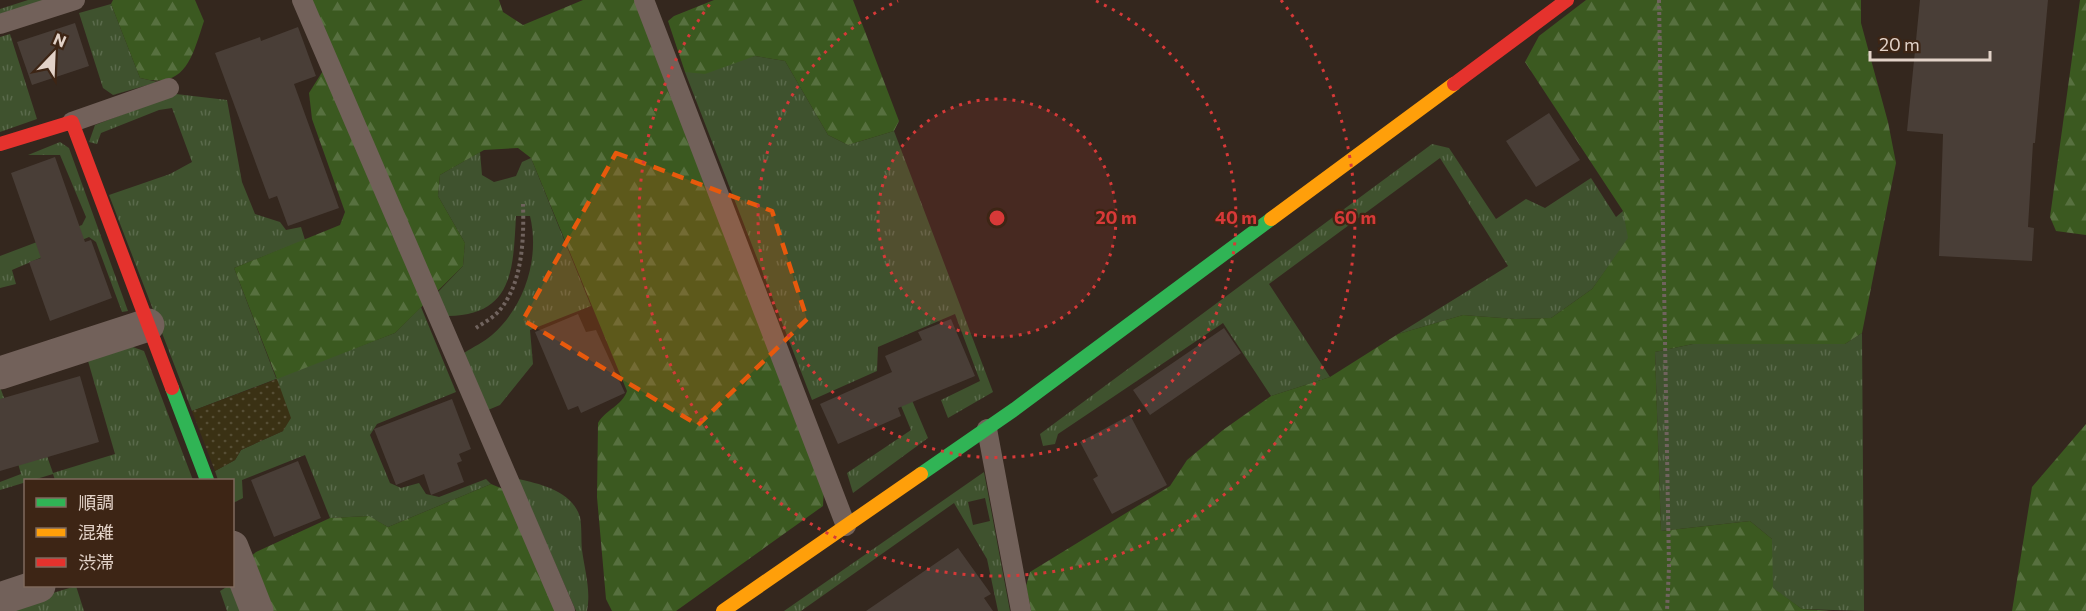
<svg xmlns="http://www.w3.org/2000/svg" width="2086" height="611" font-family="Commissioner,'Noto Sans JP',sans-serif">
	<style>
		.grass { fill: url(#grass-tufts); fill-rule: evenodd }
		.forest { fill: url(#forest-firs) }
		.sand { fill: url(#sand-dots) }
		.building { fill: #493e37 }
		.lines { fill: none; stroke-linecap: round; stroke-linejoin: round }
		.path { stroke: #70635e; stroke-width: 4; stroke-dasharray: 3 3; stroke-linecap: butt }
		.lane { stroke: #72615a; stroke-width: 20 }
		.street { stroke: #72615a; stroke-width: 33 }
		.fast { stroke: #30b455; stroke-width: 14 }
		.slow { stroke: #ff9f0a; stroke-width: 14 }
		.jam { stroke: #e5322d; stroke-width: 14 }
		.marked { fill: #e8590c; fill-opacity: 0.2; stroke: #e8590c; stroke-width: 4.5; stroke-dasharray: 12 8; stroke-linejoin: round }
		.ring { fill: none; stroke: #d73938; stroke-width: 3; stroke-dasharray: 3 6 }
		.centre { fill: #d73938; stroke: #3d2515; stroke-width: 3 }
		.ring-label { font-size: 18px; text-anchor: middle; font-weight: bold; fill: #d73938; stroke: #3d2515; stroke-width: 4.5; stroke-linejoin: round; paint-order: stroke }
	</style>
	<defs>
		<pattern id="grass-tufts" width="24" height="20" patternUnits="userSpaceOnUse" patternTransform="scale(1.5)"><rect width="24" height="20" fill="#3f522e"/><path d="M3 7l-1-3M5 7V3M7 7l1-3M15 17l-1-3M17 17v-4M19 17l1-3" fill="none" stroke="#5a6a4b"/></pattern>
		<pattern id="forest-firs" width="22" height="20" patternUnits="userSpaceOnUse" patternTransform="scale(1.5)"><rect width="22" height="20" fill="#3b5920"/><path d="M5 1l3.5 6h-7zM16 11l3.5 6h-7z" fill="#57703f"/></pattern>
		<pattern id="sand-dots" width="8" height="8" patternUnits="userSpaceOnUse" patternTransform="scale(1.5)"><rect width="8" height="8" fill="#3a3114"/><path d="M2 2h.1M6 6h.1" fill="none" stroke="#564e35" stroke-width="1.8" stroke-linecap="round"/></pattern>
	</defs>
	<rect width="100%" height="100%" fill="#34271e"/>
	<path class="grass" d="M28,0H49L0,16V9Z
		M111,4L140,78L158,82L113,95L103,88L79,13Z
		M10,34L37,119L0,132V37Z
		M755,56L785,61L828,135L848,145L894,131L993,392L948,418L941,400L980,381L955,314L878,347L877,371L812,400L685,72Z
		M176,94L227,100L242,182L255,214L280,222L286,230L301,227L305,240L234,268L276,378L395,333L421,307L456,392L377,424L370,435L390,483L401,488L419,483L426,494L439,497L486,479L491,484L388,527L368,516L330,518L305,455L242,480L243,498L233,503L232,480H218L215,471L235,460L241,450L283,431L276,379L192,411L109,195L170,174L192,162L172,108L159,110L101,133L97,144L89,142L95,125Z
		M60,142L69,148L128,311L122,312L96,242L89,237L12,270L16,284L0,288V256L82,225L86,217L60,155H28Z
		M1432,144L1449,148L1496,219L1526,199L1545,208L1591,178L1616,217L1623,211L1629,238L1592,289L1551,318L1515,319L1463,315L1398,334L1508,266L1440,158L1269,284L1330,377L1271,396L1223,323L1058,434L1055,444L1043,446L1040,434Z
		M480,152L482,175L494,182L516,176L522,162L531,158L591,306L530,330L533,364L500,405L488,410L464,353C473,347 484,342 492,335C525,306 540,258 530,216H516C513,268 514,315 448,316L438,292L463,266L465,243L438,196L440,175Z
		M1862,333L1864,611L1802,609L1772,588V539L1750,521L1661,531L1655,352L1693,344H1845Z
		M130,346L144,351L193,480H55L53,474L0,490V482L21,474L0,400V387L13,422H35L53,473L115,454L88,361Z
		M911,398L928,438L853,493L847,473L911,430L899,401Z
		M984,472L1010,611H998L987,559L954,503L801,611H784ZM985,498L990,521L973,525L968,502Z
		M518,479C541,484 572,491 580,517C582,527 581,540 582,550C585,572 591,590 587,611H576Z
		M76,586L84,611H0V609Z
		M228,586H232L245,611H227L220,591Z"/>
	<path class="forest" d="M113,0H195L204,21C192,57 186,90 140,78L111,4Z
		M307,0H499L503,12L523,25L583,0H638L824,486L823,506L676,611H612L606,599L597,497L598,423C606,409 622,406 627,391L531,158L518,148L484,150L440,175L438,196L465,243L463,266L395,333L277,379L234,268L340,225L345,212L312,119L309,93L331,58Z
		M714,0H853L899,121L894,131L848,145L828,135L785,61L755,56L705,74L685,72L668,21L674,16Z
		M1586,0H1861V23L1888,122L1896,163L1862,333L1845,344H1693L1655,352L1661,531L1750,521L1772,539L1773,588L1802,609L1833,611H1031L1026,586L1030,572L1170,486L1187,460L1223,430L1271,396L1330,377L1398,334L1463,315L1515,319L1551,318L1592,289L1628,238L1623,211L1525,62L1539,36Z
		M2080,0H2086V235L2056,231L2050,217Z
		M2086,424V611H2012L2032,487Z
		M491,484L503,489L558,611H268L248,559L256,552L330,518L369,516L388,527Z"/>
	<path class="sand" d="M277,379L291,418L283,431L241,450L235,460L215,471L192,411Z"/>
	<path class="building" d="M1920,0H2048L2035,143H2033L2028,227L2034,228L2032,261L1939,256L1943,134L1907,131Z
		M75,23L89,66L32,85L17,42Z
		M298,27L316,76L294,84L339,208L288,226L277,196L269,199L215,53L260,37L261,41Z
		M1549,113L1580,160L1536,187L1506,141Z
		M55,157L85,242L91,240L112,298L50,321L29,262L41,258L11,173Z
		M578,314L586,332L596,330L625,393L581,413L578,406L568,410L535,332Z
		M951,319L975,376L898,408L901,416L838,444L820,404L892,372L885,356L922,340L918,332Z
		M1224,328L1241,353L1150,415L1133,390Z
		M80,376L99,442L0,471V399Z
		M452,399L471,449L459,454L462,461L457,463L464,482L431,495L424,474L396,485L374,429Z
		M1130,415L1167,485L1112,514L1093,479L1098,476L1080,442Z
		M298,461L321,518L274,537L251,480Z
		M958,548L991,594L984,598L993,611H866Z"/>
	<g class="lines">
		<path class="path" d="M1659,0L1669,567L1667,611
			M476,328C483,323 493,318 499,311C523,283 524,238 523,204"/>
		<path class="lane" d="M302,0L565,611
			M644,0L846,526
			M0,24L75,0
			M72,122L169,88
			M987,429L1021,611"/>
		<path class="street" d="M0,373L148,325
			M232,547L257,611
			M0,599L39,586"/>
		<path class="fast" d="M172,388L207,480
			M921,474L1015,409L1271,219"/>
		<path class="slow" d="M1271,219L1454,84
			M723,611L921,474"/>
		<path class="jam" d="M1454,84L1567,0
			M0,144L72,122L172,388"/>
	</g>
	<path class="marked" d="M616,153L772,211L807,319L698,425L523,320Z"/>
	<circle cx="997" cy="218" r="119" fill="#d73938" fill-opacity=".12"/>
	<g class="ring">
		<circle cx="997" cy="218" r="119"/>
		<path d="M1096 1A239 239 0 1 1 898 1"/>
		<path d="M1281 0A358 358 0 1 1 713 0"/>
	</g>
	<circle cx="997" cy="218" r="9" class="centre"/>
	<g class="ring-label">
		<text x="1116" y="224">20 m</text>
		<text x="1236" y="224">40 m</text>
		<text x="1355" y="224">60 m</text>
	</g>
	<rect x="24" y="479" width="210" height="108" fill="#3d2515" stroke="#7f6a5d" stroke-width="1.5"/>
	<rect x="36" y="498" width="30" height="9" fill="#30b455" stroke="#7f6a5d" stroke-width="1.5"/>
	<text x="78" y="509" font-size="18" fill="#e2d2c8">順調</text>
	<rect x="36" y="528" width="30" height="9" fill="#ff9f0a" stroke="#7f6a5d" stroke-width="1.5"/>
	<text x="78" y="539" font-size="18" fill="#e2d2c8">混雑</text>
	<rect x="36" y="558" width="30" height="9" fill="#e5322d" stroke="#7f6a5d" stroke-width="1.5"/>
	<text x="78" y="569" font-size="18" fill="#e2d2c8">渋滞</text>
	<g transform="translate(54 54) rotate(23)" stroke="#3d2515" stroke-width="4.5" paint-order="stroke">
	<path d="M0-4.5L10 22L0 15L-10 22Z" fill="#e2d2c8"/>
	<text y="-9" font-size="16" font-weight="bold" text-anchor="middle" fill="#e2d2c8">N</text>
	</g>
	<path d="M1870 51v9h120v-9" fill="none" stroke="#e2d2c8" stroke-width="3"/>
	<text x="1879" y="51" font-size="18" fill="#e2d2c8" stroke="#3d2515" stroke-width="4.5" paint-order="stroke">20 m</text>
</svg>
